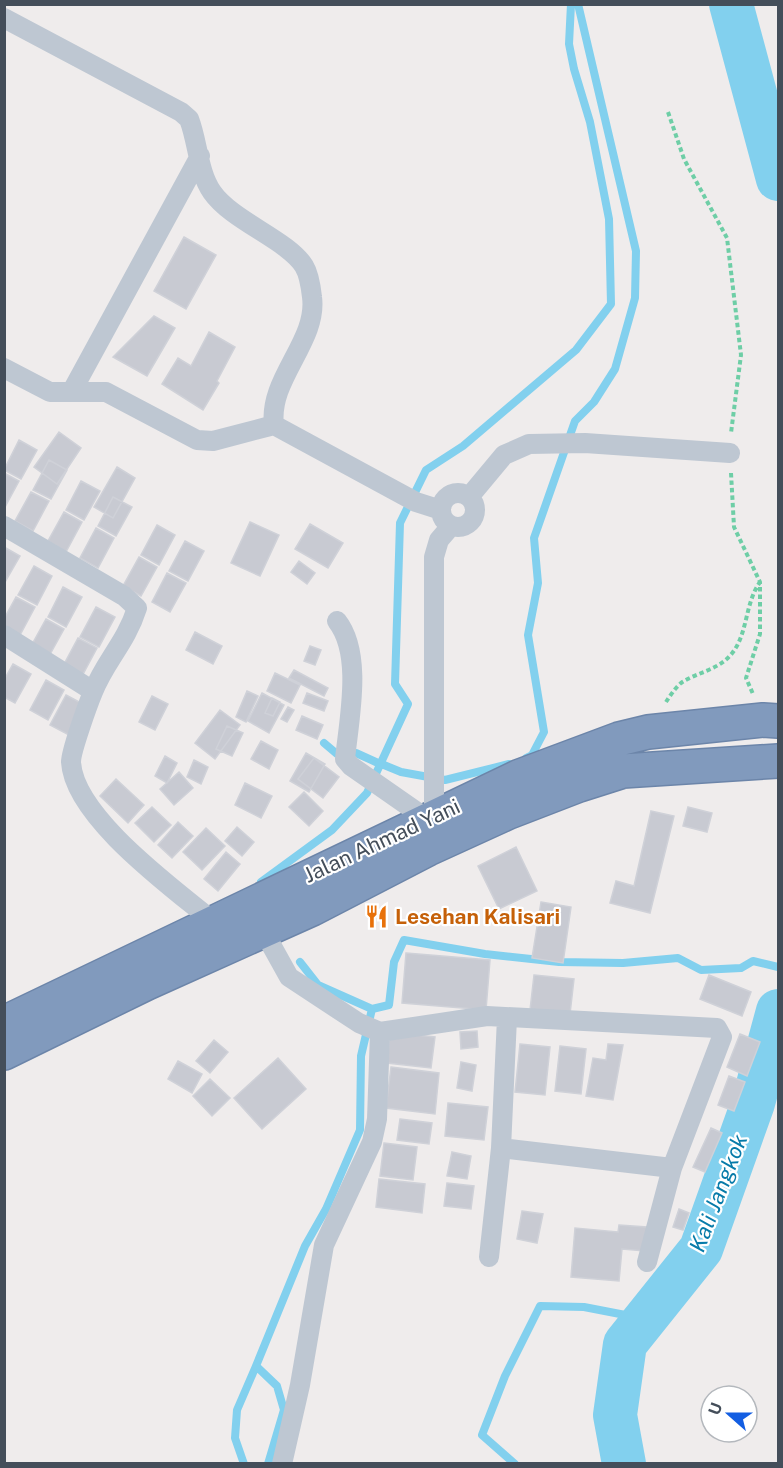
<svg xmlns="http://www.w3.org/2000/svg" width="783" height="1468" font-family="'Public Sans',sans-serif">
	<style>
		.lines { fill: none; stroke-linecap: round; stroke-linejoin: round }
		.stream { stroke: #82d0ee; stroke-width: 8 }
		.river { stroke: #82d0ee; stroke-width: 44 }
		.building { fill: #c8cad2; stroke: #cfd1d8; stroke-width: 1.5 }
		.highway-casing { stroke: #6c85a9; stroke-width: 36 }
		.path { stroke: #6ecea6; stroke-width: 4; stroke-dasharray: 4.5 3; stroke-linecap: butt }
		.street { stroke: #bec7d2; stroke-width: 20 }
		.highway { stroke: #819abd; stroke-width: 33 }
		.labels { text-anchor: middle; stroke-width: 4.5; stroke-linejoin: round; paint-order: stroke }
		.street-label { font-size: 21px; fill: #444e5a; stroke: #fff }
		.food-label { font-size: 21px; font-weight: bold; fill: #c56008; stroke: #fff; text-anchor: start }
		.water-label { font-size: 22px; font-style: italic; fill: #077ba9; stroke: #fff }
	</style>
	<rect width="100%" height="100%" fill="#efecec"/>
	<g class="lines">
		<path class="stream" d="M324,743L337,754L356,753L378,763
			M526,758L532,755L544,732L528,635L538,583L534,538L575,421L594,402L615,369L635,298L636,251L578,4
			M384,765L401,772L445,780L509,764
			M261,882L332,830L367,793L408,704L395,684L400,523L426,470L463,446L576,350L611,304L609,219L590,122L574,69L569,44L571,4
			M300,962L318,985L372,1009
			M244,1464L235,1438L237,1410L256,1366
			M268,1464L284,1410L277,1386L256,1366L305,1246L326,1209L360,1130L361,1056L372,1009L389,1005L394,962L404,940L485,954L559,962L623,963L678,958L701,970L741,968L753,961L778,967
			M515,1464L482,1435L505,1376L540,1306L584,1307L646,1319"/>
		<path class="river" d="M731,4L778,179
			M624,1464L615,1415L625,1344L701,1249L753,1103L778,1011"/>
	</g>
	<path class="building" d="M184,237L216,255L186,309L154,291Z
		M154,316L175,328L147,376L113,357Z
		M209,332L235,347L217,381L219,383L203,410L162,384L178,358L191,366Z
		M59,432L81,448L57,484L34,467Z
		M19,440L37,450L21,479L4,470Z
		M49,460L67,470L51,499L33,490Z
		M117,467L135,478L113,518L94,507Z
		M4,473L19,481L4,509Z
		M81,481L100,491L84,520L66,510Z
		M31,492L49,501L33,531L15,521Z
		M113,497L132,507L116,536L98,526Z
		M64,512L82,522L66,552L48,541Z
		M250,522L279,535L260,576L231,563Z
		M310,524L343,543L328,568L295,549Z
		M157,525L175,535L159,565L141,555Z
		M96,528L114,538L98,568L80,558Z
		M185,541L204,551L188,581L169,571Z
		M4,547L20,556L4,584Z
		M139,557L157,567L141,596L123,586Z
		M299,561L315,573L307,584L291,572Z
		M34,566L52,576L37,605L18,595Z
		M167,573L186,583L170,612L152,602Z
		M63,587L82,597L66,627L48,617Z
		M16,597L35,607L19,637L4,629V619Z
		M96,607L115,617L99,647L80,637Z
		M46,619L64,629L48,658L30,648Z
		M195,632L222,646L213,664L186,650Z
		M78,638L97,648L81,678L62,668Z
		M310,646L321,650L315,665L304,661Z
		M13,664L31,674L15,703L4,697V680Z
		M294,670L328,688L324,696L289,678Z
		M275,673L300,685L291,703L267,691Z
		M46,680L64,690L48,720L30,710Z
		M247,691L258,696L246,722L236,717Z
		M262,693L284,705L269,733L248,721Z
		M307,693L328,701L324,711L303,703Z
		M66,695L85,705L69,735L50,725Z
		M152,696L168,704L155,730L139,722Z
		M272,698L280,702L273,716L265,713Z
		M288,707L294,710L287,722L281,719Z
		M220,710L240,725L215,759L195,743Z
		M302,716L323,725L317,739L296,730Z
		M227,726L243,733L232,756L216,749Z
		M261,741L278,750L269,769L251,759Z
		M306,753L325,764L309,792L290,781Z
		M165,756L177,763L167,783L155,776Z
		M314,758L339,777L323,798L298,779Z
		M194,760L208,767L201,784L187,777Z
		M179,772L193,788L174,805L160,789Z
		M116,779L144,805L128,823L100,796Z
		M245,783L272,796L261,818L235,805Z
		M304,792L323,811L309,826L289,807Z
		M152,807L171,825L154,842L135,823Z
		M688,807L712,813L707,832L683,826Z
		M651,811L674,816L650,913L610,903L616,881L634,886Z
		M178,822L193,836L172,858L158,845Z
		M237,827L254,842L242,856L225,841Z
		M206,828L225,846L202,870L183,852Z
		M516,847L537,891L499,909L478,866Z
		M226,852L240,864L218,891L204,879Z
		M541,902L571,907L563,963L532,958Z
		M406,953L490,960L486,1010L402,1003Z
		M534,975L574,979L570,1014L530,1010Z
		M709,975L751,992L742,1016L700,999Z
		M477,1031L478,1047L461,1049L460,1032Z
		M390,1032L435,1037L431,1068L387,1063Z
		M740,1034L760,1042L747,1076L727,1067Z
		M214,1040L228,1052L210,1073L196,1061Z
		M520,1044L550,1047L545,1095L515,1092Z
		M608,1044L623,1045L613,1100L586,1096L593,1058L606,1060Z
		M560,1046L586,1049L581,1094L555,1091Z
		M278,1058L306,1089L262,1129L234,1098Z
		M178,1061L202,1074L192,1093L168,1079Z
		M461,1062L476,1065L472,1091L457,1088Z
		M391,1067L439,1073L435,1114L386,1108Z
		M729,1076L745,1082L734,1111L718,1105Z
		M210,1079L230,1098L212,1116L193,1096Z
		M448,1103L488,1107L484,1140L445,1136Z
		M400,1119L432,1123L429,1144L397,1140Z
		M711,1128L722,1133L705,1172L693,1167Z
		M384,1143L417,1147L413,1180L380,1176Z
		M452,1152L471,1156L467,1179L447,1176Z
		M379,1179L425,1184L422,1213L376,1207Z
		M447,1183L474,1186L471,1209L444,1206Z
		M679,1209L689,1213L683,1230L673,1227Z
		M522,1211L543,1214L537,1243L517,1239Z
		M619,1225L647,1227L645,1251L622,1249L619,1281L571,1277L575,1228L618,1232Z"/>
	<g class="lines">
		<defs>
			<path id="highway" d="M4,1023L520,776L619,739L648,732L763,720L778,721
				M4,1053L147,983L312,909L428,849L509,812L579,785L623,771L778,761"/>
		</defs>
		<use href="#highway" class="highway-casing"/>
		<path class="path" d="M668,112L684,159L727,238L741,355L731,433
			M731,473L734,527L760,582V634L746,678L753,694
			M666,702C670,696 675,688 681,683C697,672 720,670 733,652C748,632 745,603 760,582"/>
		<path class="street" d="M4,18L181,112L189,119C198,142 198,172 212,192C232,221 288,240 304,266C309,274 311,288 312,297C318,341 268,379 274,425L416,502L441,510
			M4,368L50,392H106L197,440L213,441L274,425
			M72,391L200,156
			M441 510a17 17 0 1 1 34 0a17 17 0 1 1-34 0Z
			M469,497L504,455L529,444L585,443L730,453
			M4,526L124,596L137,608C126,643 105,661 93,692C88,704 71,751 71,762C74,817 173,888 214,922
			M337,621C363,654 349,719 345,759L351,766L427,819
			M4,635L93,691
			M434,817V557L439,540L451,526
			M264,932L289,977L359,1023L380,1032
			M507,1018L501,1148L672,1168
			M489,1257L501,1148
			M282,1464L300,1385L324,1245L372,1142L377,1119L380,1032L487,1016L717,1028L722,1037L672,1168L647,1262"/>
		<use href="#highway" class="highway"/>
	</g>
	<defs>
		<symbol id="restaurant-bare" viewBox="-9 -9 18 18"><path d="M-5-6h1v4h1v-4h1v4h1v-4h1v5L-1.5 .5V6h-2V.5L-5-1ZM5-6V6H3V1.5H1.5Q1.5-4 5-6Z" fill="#e8710a" stroke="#fff" stroke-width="2.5" paint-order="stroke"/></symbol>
	</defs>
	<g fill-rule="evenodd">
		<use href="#restaurant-bare" x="360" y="900" width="33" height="33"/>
	</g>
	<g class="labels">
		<g class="street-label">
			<text transform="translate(382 841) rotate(-25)" y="7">Jalan Ahmad Yani</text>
		</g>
		<g class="food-label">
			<text x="395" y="924">Lesehan Kalisari</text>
		</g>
		<g class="water-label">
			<text transform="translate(718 1193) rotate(-69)" y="8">Kali Jangkok</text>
		</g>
	</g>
	<rect width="783" height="1468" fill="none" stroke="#444e5a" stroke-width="12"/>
	<g transform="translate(729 1414) rotate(291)"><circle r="28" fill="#ffffff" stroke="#b4b8bd" stroke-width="1.5"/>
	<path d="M0-4.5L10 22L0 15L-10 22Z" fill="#135ee2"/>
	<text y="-9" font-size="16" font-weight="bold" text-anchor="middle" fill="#444e5a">U</text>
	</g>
</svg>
